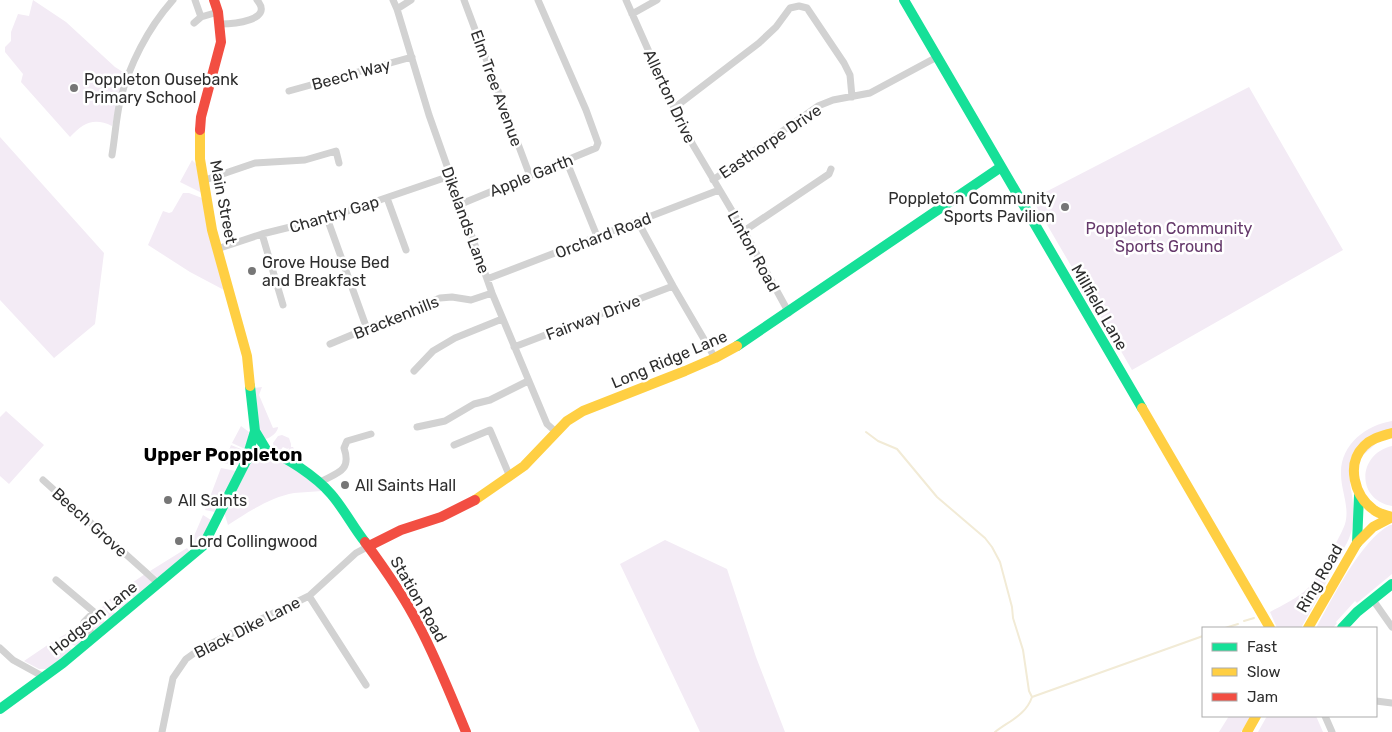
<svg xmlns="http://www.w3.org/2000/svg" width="1392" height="732" font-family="Rubik,sans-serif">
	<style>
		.green { fill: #f3ebf5 }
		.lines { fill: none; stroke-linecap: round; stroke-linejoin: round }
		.stream { stroke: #f2ebd6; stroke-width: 2 }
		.street { stroke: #d2d2d2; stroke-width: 7 }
		.fast { stroke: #16e098; stroke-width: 10 }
		.slow { stroke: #ffcf43; stroke-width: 10 }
		.jam { stroke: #f24e42; stroke-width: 10 }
		.poi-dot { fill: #767676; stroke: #fff; stroke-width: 2 }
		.labels { text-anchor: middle; stroke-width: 5; stroke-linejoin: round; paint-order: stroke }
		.street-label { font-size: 16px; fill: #2d2d2d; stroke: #fff }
		.poi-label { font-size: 16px; fill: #2d2d2d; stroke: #fff; text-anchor: start }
		.park-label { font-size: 16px; fill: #65396b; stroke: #fff }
		.quarter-label { font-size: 19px; font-weight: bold; fill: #000; stroke: #fff }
	</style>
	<rect width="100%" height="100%" fill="#fff"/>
	<path class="green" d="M33,0L66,22L115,67L126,74L119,94L112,126C94,117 83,123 70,137L21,82L23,74L5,52V47L11,41V32L18,14L29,16Z
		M1249,87L1343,250L1132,370L1032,199Z
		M0,137L104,253L95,324L54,358L0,300Z
		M192,160L196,164L202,193L180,182Z
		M183,193H189L202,198L224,290L190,272L148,245L163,211L169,213L172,212Z
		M262,387L259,395L273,428L278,427C278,432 271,438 265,439L258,429L254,388Z
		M6,411L44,445L9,484L0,476V417Z
		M1392,421V429L1349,468C1349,488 1357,509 1352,529C1350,539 1344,548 1339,557C1327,582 1314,605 1301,628H1277L1270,612C1281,606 1300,597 1309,587C1316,580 1342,534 1345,524C1350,507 1341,491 1341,474C1340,445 1366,425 1392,421Z
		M241,426L249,432L245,449L232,443Z
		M282,435L289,438L291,444V447H293L297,455L293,458L285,454L289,448L287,449L283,447L279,452L274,448L273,443L278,436Z
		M231,445L246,451L240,464L233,465L224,463Z
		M1392,446V506C1356,500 1357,454 1392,446Z
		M258,455C282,458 305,474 322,491C313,492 303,492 294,493C271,497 248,512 228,525L224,512L248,463Z
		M221,468L236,471L215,512L205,510Z
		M203,515L211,520L201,542L194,548L191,546V543Z
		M1390,525H1392V574L1357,603L1355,601L1336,622L1337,623L1333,628H1316C1332,599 1361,540 1390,525Z
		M665,540L727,569L756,657L785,732H700L620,564Z
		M187,548L190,552L160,577H157L150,571Z
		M145,574L151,580L152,582L133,598L126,587Z
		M120,591L130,603L120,610L109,600Z
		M107,601L116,615L110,619L99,611Z
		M97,613L105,622L95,632L87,623Z
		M81,625L89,635L77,647L59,638Z
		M52,642L68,646L72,650L47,669H39L24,661Z
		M1229,716H1251L1241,732H1219Z
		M1267,716H1316L1323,732H1258Z"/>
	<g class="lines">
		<path class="stream" d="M866,432L878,441L897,449L937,497L985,538L992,547L1000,562L1012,607L1013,618L1023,650L1029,691L1032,697
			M1244,621L1254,618
			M1225,628L1238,624
			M995,732C1009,721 1026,715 1032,697L1203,636"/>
		<path class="street" d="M195,0L201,17L218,12
			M393,0L397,9L429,115L492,293L547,424L556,432
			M464,0L530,176
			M626,0L674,108L693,145L744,231L789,313
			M397,9L411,0
			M632,14L657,0
			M194,23L201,17
			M220,24C231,24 275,21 257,0
			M289,91L412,57
			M674,108L759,43L776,27L790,8L799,6L807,8L844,63L850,75L852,97
			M112,155C115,137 116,119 120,101C129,65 148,28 173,0
			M566,160L597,236
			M205,180L255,163L305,160L336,151L339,163
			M713,180L818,106L833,100L870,93L937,57
			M387,198L406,250
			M461,204L596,148L598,143L586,110L538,0
			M327,218L367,329
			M638,222L673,286L715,358
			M744,231L829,174L831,169
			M262,234L283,305
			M217,249L262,234L327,218L450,176
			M487,279L719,190
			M330,344L440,298L452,297L471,300L492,293
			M514,347L673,286
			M414,371L433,351L455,338L502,319
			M417,427L445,421L474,404L490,400L528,381
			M454,445L490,430L510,477
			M43,480L159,584
			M320,482C337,473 352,471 344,448L347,441L371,434
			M56,580L94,612L84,622L94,637
			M309,596L366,685
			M1373,600L1392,627
			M0,648L13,660L44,677
			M1376,701L1392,703
			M1325,716L1332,732
			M162,732L173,678L186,659L200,649L309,596L356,553L369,546"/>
		<path class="fast" d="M904,0L1142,408
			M737,346L1001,167
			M250,386L255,431L267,451
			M246,461L255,431
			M1357,543L1359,496
			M1342,628L1357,612L1392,584
			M0,709L63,663L203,546L246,461C251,456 256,453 263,452C282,451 319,480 331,494C344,509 353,527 365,542"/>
		<path class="slow" d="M200,130V159L212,230L247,356L250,386
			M1142,408L1270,628
			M1392,433C1382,436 1372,438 1364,446C1346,464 1354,496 1374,510C1379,514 1386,515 1392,517
			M475,500L524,466L567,421L583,411L685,371L715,358L737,346
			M1308,628L1357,543L1373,527L1392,517
			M1247,732L1256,716"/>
		<path class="jam" d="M200,130L201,117L221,42L218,12L214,0
			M365,542C385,569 404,596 419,626C437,660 451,696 466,732
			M369,546L401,530L441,517L475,500"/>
	</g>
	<g class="poi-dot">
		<circle cx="74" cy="88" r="5"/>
		<circle cx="1065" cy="207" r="5"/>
		<circle cx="252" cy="271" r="5"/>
		<circle cx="345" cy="485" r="5"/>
		<circle cx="168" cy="500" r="5"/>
		<circle cx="179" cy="541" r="5"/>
	</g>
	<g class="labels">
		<g class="street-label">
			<text transform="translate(351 74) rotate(-15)" y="6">Beech Way</text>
			<text transform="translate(497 88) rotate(70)" y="6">Elm Tree Avenue</text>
			<text transform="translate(670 96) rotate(65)" y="6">Allerton Drive</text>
			<text transform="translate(770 141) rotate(-34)" y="6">Easthorpe Drive</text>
			<text transform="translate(531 175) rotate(-22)" y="6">Apple Garth</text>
			<text transform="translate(224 202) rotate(79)" y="6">Main Street</text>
			<text transform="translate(334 214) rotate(-17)" y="6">Chantry Gap</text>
			<text transform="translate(466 220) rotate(70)" y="6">Dikelands Lane</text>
			<text transform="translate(603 235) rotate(-21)" y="6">Orchard Road</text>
			<text transform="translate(754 251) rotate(61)" y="6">Linton Road</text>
			<text transform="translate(1100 307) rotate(60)" y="6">Millfield Lane</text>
			<text transform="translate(396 317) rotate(-22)" y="6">Brackenhills</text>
			<text transform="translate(593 317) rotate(-21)" y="6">Fairway Drive</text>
			<text transform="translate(669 359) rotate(-23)" y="6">Long Ridge Lane</text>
			<text transform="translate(90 522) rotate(42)" y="6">Beech Grove</text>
			<text transform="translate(1319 578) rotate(-60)" y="6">Ring Road</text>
			<text transform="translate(419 599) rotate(60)" y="6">Station Road</text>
			<text transform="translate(93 618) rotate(-39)" y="6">Hodgson Lane</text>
			<text transform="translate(247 627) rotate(-27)" y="6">Black Dike Lane</text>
		</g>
		<g class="poi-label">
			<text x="84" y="85">Poppleton Ousebank<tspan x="84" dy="18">Primary School</tspan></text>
			<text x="1055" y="204" text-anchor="end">Poppleton Community<tspan x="1055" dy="18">Sports Pavilion</tspan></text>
			<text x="262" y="268">Grove House Bed<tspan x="262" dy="18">and Breakfast</tspan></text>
			<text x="355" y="491">All Saints Hall</text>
			<text x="178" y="506">All Saints</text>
			<text x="189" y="547">Lord Collingwood</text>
		</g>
		<g class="park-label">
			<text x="1169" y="234">Poppleton Community<tspan x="1169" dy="18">Sports Ground</tspan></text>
		</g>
		<g class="quarter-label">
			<text x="223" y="461">Upper Poppleton</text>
		</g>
	</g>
	<rect x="1202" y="627" width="175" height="90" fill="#ffffff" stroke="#ababab"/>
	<rect x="1212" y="643" width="25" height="8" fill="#16e098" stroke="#ababab"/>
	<text x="1247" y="652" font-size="15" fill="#2d2d2d">Fast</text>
	<rect x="1212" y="668" width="25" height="8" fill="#ffcf43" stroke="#ababab"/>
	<text x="1247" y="677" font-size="15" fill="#2d2d2d">Slow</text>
	<rect x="1212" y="693" width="25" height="8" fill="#f24e42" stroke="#ababab"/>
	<text x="1247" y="702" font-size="15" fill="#2d2d2d">Jam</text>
</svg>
